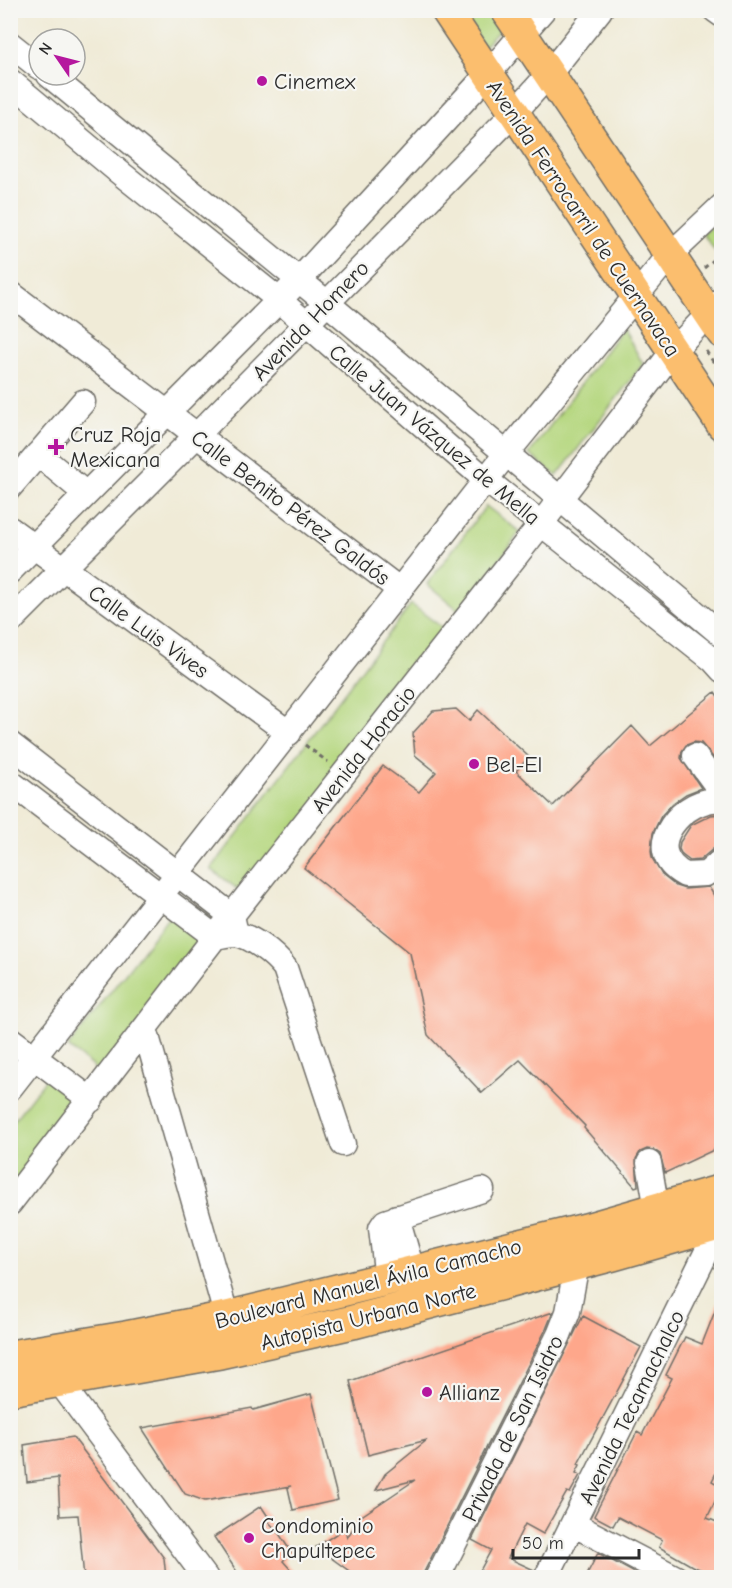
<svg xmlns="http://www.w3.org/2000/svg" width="732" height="1588" font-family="'Comic Neue',sans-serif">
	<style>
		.green { fill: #b5d77f; stroke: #708155; stroke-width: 1.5 }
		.building { fill: #fea78b }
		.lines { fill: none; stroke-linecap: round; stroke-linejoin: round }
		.minor-casing { stroke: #706e67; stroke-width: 27 }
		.major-casing { stroke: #706e67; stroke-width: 33 }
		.highway-casing { stroke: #706e67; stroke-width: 36 }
		.path { stroke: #706e67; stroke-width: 3; stroke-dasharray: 4.5 4.5; stroke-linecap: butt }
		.minor { stroke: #fff; stroke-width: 24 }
		.major { stroke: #fbbe6e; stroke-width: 30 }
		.highway { stroke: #fbbe6e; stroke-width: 33 }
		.poi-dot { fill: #b5179e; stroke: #f6f6f2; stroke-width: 2 }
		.labels { text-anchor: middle; stroke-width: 4.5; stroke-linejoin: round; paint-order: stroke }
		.poi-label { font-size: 22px; fill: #2b2b2b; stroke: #f6f6f2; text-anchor: start }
		.street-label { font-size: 22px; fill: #2b2b2b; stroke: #f6f6f2 }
	</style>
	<rect width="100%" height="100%" fill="#f6f6f2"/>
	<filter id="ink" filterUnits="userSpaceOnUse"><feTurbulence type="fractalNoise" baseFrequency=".0167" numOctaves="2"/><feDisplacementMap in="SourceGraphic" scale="12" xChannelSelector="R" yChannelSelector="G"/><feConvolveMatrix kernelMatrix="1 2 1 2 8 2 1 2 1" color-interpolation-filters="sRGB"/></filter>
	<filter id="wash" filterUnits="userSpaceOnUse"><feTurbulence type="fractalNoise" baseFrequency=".008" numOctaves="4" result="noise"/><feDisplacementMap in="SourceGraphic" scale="24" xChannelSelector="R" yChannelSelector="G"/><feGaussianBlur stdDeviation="1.35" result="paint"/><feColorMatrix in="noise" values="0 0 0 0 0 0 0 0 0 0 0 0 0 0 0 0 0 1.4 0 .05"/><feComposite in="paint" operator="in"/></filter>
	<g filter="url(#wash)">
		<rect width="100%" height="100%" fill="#f0ebd7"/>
		<path class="green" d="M457,11H490L502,28L482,48Z
			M721,219V259L703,234Z
			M623,328L643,364L557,476L529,454Z
			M486,506L520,532L461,612L427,584Z
			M411,604L448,632L248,897L211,869Z
			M174,910L209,937L102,1074L68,1047Z
			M48,1076L86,1106L11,1201V1124Z"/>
		<g id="blocks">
			<path class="building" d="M715,692L722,702V768L701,743L694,742L686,745L682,751L681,758L701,788L686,794L673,803L661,816L653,833L651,851L652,858L662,875L676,886L685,889L709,887L722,909V1146L665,1173L660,1154L654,1150L647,1149L640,1152L636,1159L638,1186L635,1187L584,1128L585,1126L520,1060L482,1093L428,1035L410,953L304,868L383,766L419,792L436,772L415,755L413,733L433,711L456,709L469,721L478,710L529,757L516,771L553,806L632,726L650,746Z
				M722,814V846L713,849L700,860L690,861L682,855L679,849L680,842L691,825L711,815Z
				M721,1296L722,1461L712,1481L722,1487L707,1518L722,1524V1578L692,1566L659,1547L662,1540L618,1517L613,1526L594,1516L637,1432L642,1435L672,1378L666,1375L685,1337L702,1344Z
				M553,1312L546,1329L421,1578H359L316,1547L345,1528L347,1538L360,1517L415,1480L376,1490L385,1474L427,1440L368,1455L350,1381Z
				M583,1316L641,1347L578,1464L580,1465L576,1473L580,1475L570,1493L567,1492L543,1534L525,1524L508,1558L534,1570L532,1578H476L491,1550L472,1540Z
				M311,1394L338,1500L293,1510L288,1488L291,1486L205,1501L185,1494L142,1428L252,1408L253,1410Z
				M73,1437L164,1558L166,1578H84L78,1515L60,1516L58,1478L27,1482L24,1445Z
				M261,1506L269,1518L267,1520L278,1532L291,1552L283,1561L298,1578H241L214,1537Z
				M598,1553L644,1578H585Z"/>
		</g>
	</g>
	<g filter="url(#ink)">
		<use href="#blocks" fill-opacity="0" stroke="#706e67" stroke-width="1.5"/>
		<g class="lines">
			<defs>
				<path id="minor" d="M715,10L722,15
					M10,44L39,67
					M49,75L327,303L722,635
					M10,81L119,172L279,300L486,480L713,660L722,670
					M10,293L400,590
					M38,454L86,494
					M10,487L83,402
					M10,529L289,733
					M10,571L299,280L488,74L543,10
					M10,622L196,436L514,113L549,74L600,10
					M10,744L232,916L235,929
					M695,756L722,793
					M10,782L215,937C221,936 228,934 234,934C251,935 275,955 285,968L343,1144
					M722,800C686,795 636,849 685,875L706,874L722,860
					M145,1029L227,1318
					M10,1039L91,1100
					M10,1088L506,454L669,256L722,206
					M649,1163L657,1210
					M10,1203L215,937L541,524L673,351L722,300
					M397,1217L413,1273
					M387,1279L381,1228L385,1222L482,1190
					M64,1388L206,1578
					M573,1524L676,1578
					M437,1578L559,1335L568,1312L575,1274
					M546,1578L715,1235"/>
				<path id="major" d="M446,10L722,425
					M506,10L722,333"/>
				<path id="highway" d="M10,1357L126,1338L227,1318L586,1230L722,1191
					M10,1389L220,1352L353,1322L613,1254L722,1223"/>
			</defs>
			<use href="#minor" class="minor-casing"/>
			<use href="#major" class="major-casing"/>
			<use href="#highway" class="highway-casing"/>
			<path class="path" d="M704,268L722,253
				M706,351L722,375
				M305,745L328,762"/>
			<use href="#minor" class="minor"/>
			<use href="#major" class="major"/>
			<use href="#highway" class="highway"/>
		</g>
	</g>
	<g class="poi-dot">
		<circle cx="262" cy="81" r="6"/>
		<path d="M53 438h6v6h6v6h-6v6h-6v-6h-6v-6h6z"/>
		<circle cx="474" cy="764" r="6"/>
		<circle cx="427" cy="1392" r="6"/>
		<circle cx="249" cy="1538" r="6"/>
	</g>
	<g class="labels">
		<g class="poi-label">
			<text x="274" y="89">Cinemex</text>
			<text x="70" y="442">Cruz Roja<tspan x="70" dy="25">Mexicana</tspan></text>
			<text x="486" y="772">Bel-El</text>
			<text x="439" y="1400">Allianz</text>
			<text x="261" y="1533">Condominio<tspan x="261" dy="25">Chapultepec</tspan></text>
		</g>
		<g class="street-label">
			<text transform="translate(584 218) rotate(56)" y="8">Avenida Ferrocarril de Cuernavaca</text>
			<text transform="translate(310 320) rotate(-46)" y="8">Avenida Homero</text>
			<text transform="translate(435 434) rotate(40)" y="8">Calle Juan Vázquez de Mella</text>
			<text transform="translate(291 507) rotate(37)" y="8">Calle Benito Pérez Galdós</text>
			<text transform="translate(149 631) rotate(36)" y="8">Calle Luis Vives</text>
			<text transform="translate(363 749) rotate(-52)" y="8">Avenida Horacio</text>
			<text transform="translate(368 1283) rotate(-14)" y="8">Boulevard Manuel Ávila Camacho</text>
			<text transform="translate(368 1316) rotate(-14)" y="8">Autopista Urbana Norte</text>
			<text transform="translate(631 1407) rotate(-64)" y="8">Avenida Tecamachalco</text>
			<text transform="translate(512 1428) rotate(-64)" y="8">Privada de San Isidro</text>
		</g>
	</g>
	<rect width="732" height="1588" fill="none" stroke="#f6f6f2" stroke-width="36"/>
	<g transform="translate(57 57) rotate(305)"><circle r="28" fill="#f6f6f2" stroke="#a5a5a2" stroke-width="1.5"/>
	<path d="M0-4.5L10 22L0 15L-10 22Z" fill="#b5179e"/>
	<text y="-9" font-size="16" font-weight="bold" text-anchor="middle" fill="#2b2b2b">N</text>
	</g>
	<path d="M513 1549v9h126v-9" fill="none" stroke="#2b2b2b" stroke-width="3"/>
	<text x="522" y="1549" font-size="18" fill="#2b2b2b" stroke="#f6f6f2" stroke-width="4.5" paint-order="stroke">50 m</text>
</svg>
